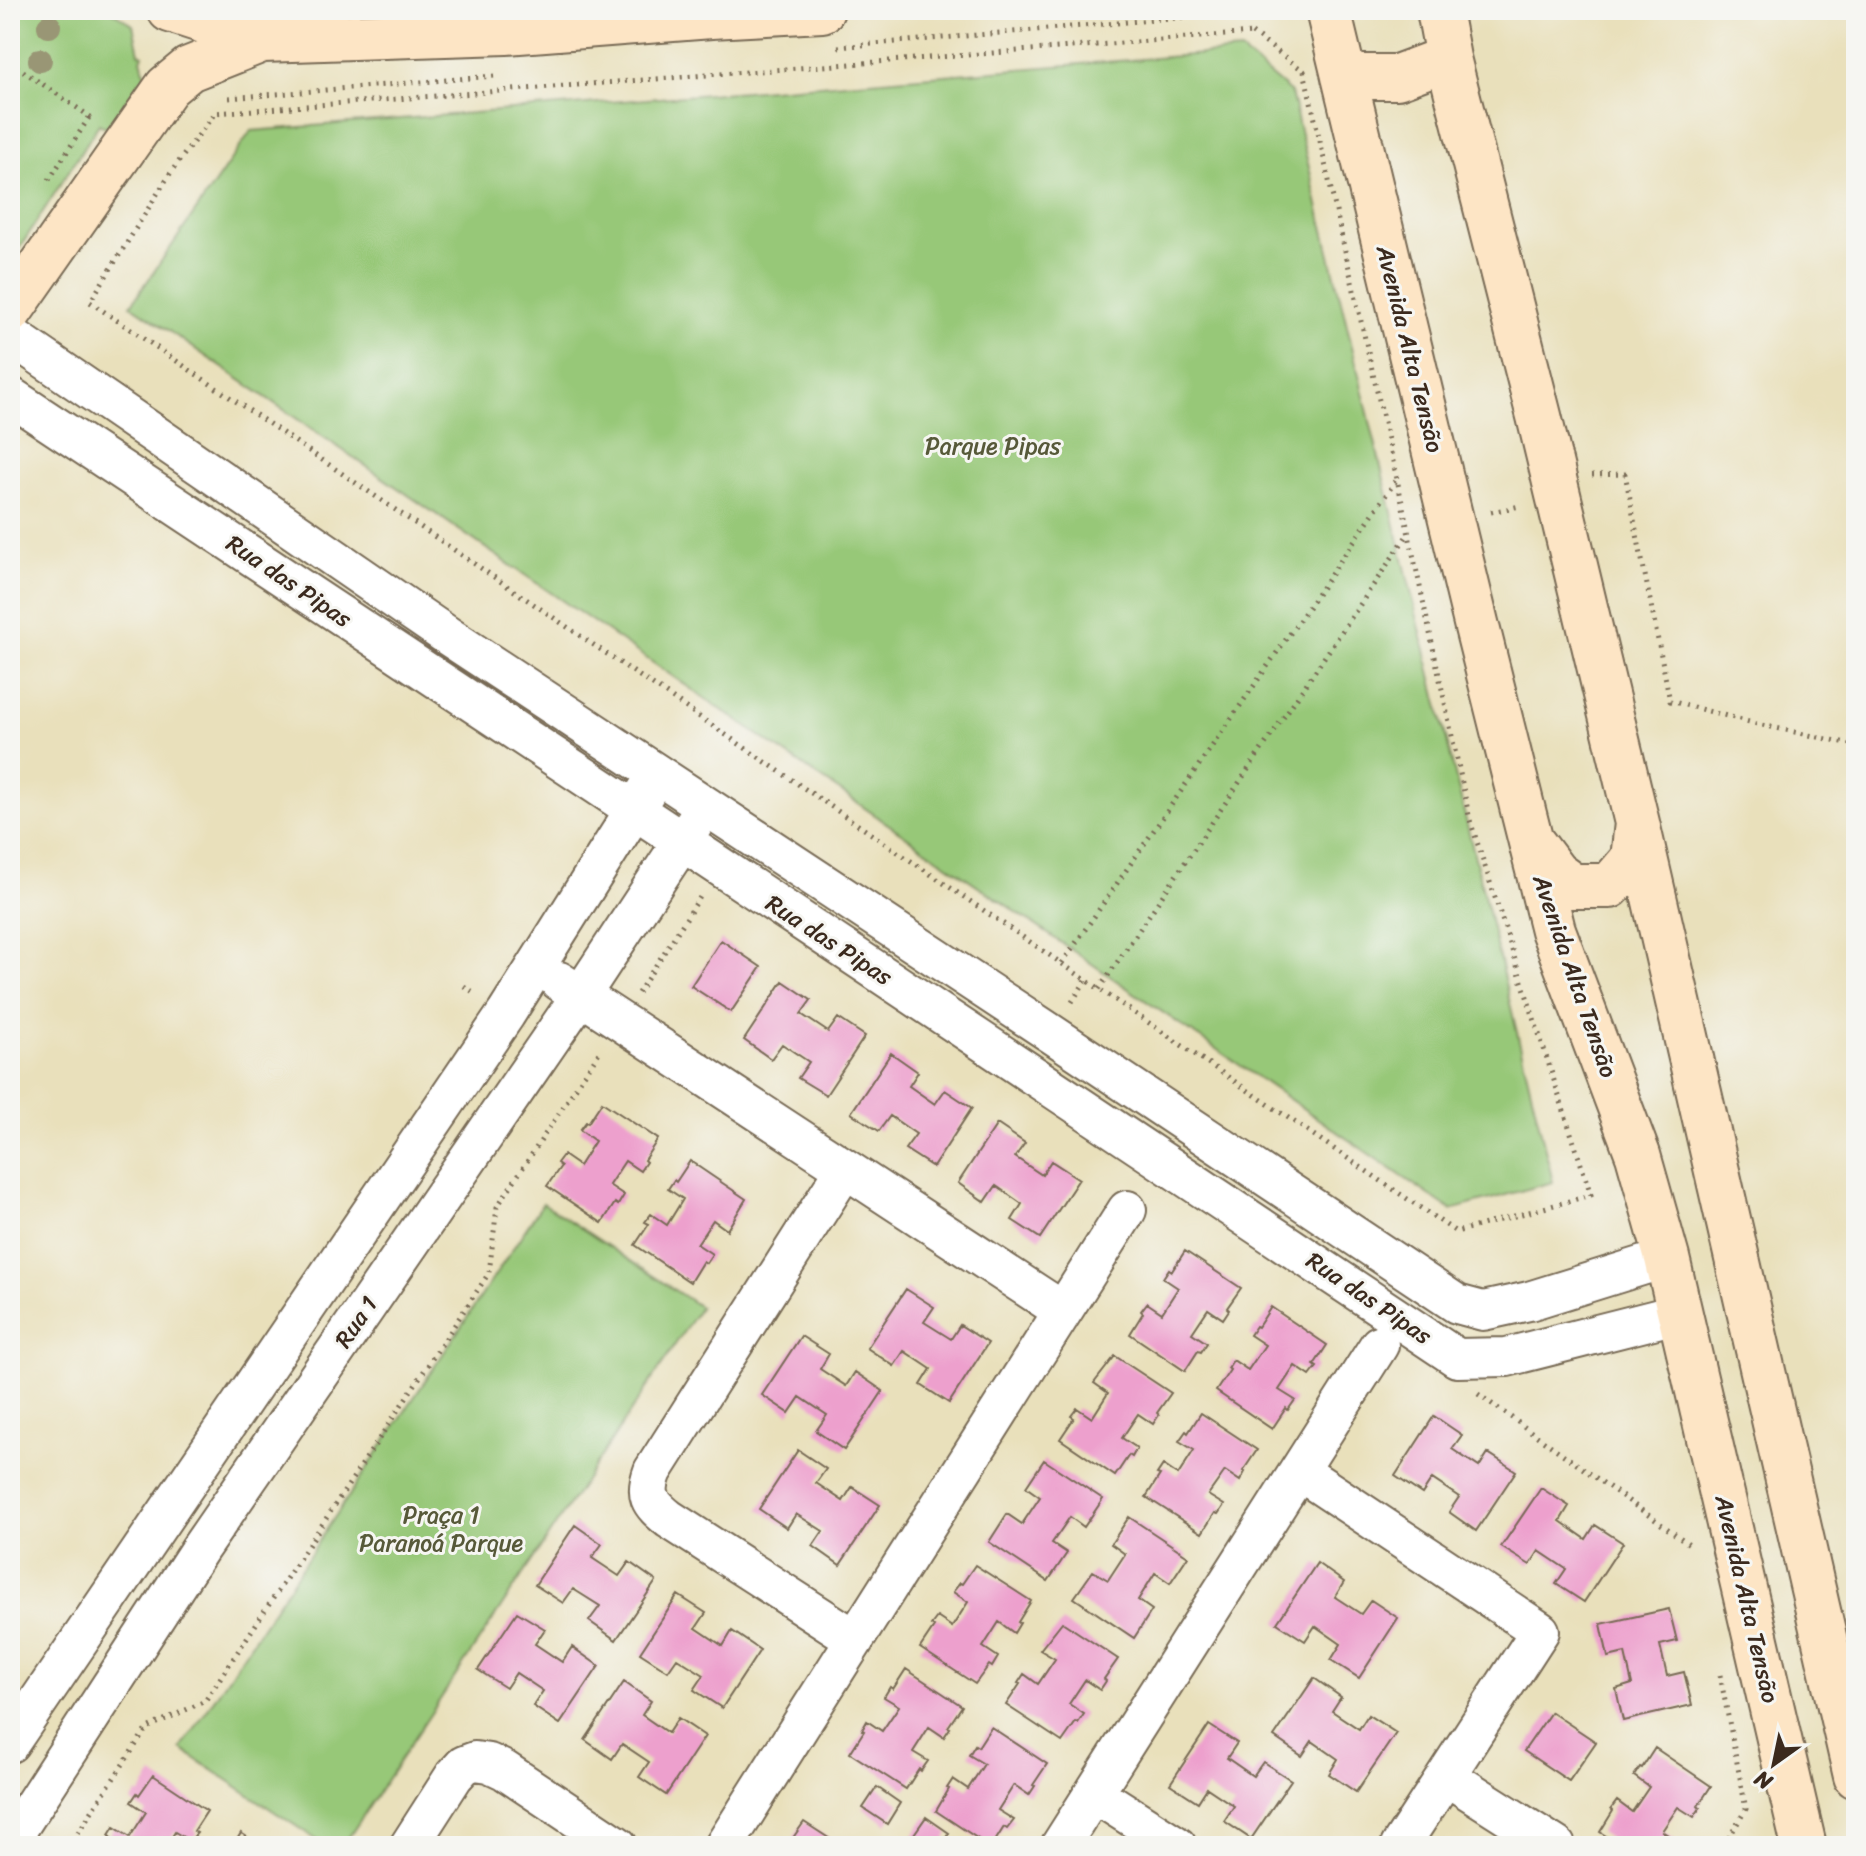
<svg xmlns="http://www.w3.org/2000/svg" width="1866" height="1856" font-family="Sriracha,sans-serif">
	<style>
		.green { fill: #97c878; stroke: #69794b; stroke-width: 2 }
		.building { fill: #eda0cd }
		.lines { fill: none; stroke-linecap: round; stroke-linejoin: round }
		.street-casing { stroke: #786a55; stroke-width: 42 }
		.secondary-casing { stroke: #786a55; stroke-width: 48 }
		.path { stroke: #786a55; stroke-width: 5; stroke-dasharray: 2 6; stroke-linecap: butt }
		.street { stroke: #fff; stroke-width: 38 }
		.secondary { stroke: #fde5c5; stroke-width: 44 }
		.tree { fill: #999674 }
		.labels { text-anchor: middle; stroke-width: 6; stroke-linejoin: round; paint-order: stroke }
		.street-label { font-size: 24px; fill: #3b2a1e; stroke: #f6f6f2 }
		.park-label { font-size: 24px; fill: #575939; stroke: #f6f6f2 }
	</style>
	<rect width="100%" height="100%" fill="#f6f6f2"/>
	<filter id="ink" filterUnits="userSpaceOnUse"><feTurbulence type="fractalNoise" baseFrequency=".0125" numOctaves="2"/><feDisplacementMap in="SourceGraphic" scale="16" xChannelSelector="R" yChannelSelector="G"/><feConvolveMatrix kernelMatrix="1 2 1 2 8 2 1 2 1" color-interpolation-filters="sRGB"/></filter>
	<filter id="wash" filterUnits="userSpaceOnUse"><feTurbulence type="fractalNoise" baseFrequency=".006" numOctaves="4" result="noise"/><feDisplacementMap in="SourceGraphic" scale="32" xChannelSelector="R" yChannelSelector="G"/><feGaussianBlur stdDeviation="1.8" result="paint"/><feColorMatrix in="noise" values="0 0 0 0 0 0 0 0 0 0 0 0 0 0 0 0 0 1.4 0 .05"/><feComposite in="paint" operator="in"/></filter>
	<g filter="url(#wash)">
		<rect width="100%" height="100%" fill="#e9e0bb"/>
		<path class="green" d="M10,10H110L133,25L139,53L143,55L141,59L145,75L107,128L99,124L10,263Z
			M1241,51L1291,93L1553,1182L1451,1210L131,305L251,131Z
			M543,1203L700,1307L343,1846H326L181,1749Z"/>
		<g id="blocks">
			<path class="building" d="M721,940L761,967L731,1012L691,986Z
				M783,981L811,1000L801,1014L828,1032L838,1018L865,1036L826,1095L798,1078L809,1062L782,1044L771,1059L744,1040Z
				M891,1053L918,1072L909,1086L935,1104L945,1090L972,1108L933,1167L905,1149L916,1134L890,1116L879,1131L851,1113Z
				M602,1102L658,1139L644,1160L646,1162L640,1171L625,1161L609,1185L624,1195L618,1205L615,1203L602,1223L547,1186L561,1166L557,1163L563,1155L579,1166L595,1141L580,1130L586,1122L588,1123Z
				M997,1124L1025,1143L1015,1157L1042,1175L1051,1161L1079,1179L1040,1238L1012,1220L1022,1204L996,1186L985,1202L958,1183Z
				M690,1161L746,1199L727,1230L713,1220L697,1244L712,1254L706,1263L703,1261L690,1282L635,1245L649,1224L645,1222L651,1214L667,1225L683,1199L668,1189L674,1180L676,1182Z
				M1185,1251L1241,1288L1227,1308L1229,1310L1223,1319L1208,1309L1192,1333L1207,1343L1201,1352L1198,1351L1185,1371L1130,1334L1143,1313L1141,1311L1147,1303L1162,1313L1178,1288L1163,1278L1169,1269L1172,1271Z
				M906,1289L934,1307L924,1322L951,1339L960,1325L988,1343L949,1403L921,1385L931,1369L904,1351L894,1366L867,1348Z
				M1271,1307L1327,1345L1314,1365L1317,1367L1310,1376L1295,1366L1279,1390L1295,1400L1288,1410L1286,1408L1272,1429L1216,1391L1230,1370L1228,1368L1233,1360L1248,1370L1265,1345L1250,1335L1256,1326L1258,1327Z
				M801,1336L829,1354L820,1369L846,1386L855,1372L883,1391L844,1450L816,1431L827,1415L800,1397L789,1413L762,1395Z
				M1115,1356L1171,1393L1157,1413L1159,1415L1153,1424L1138,1414L1122,1438L1137,1448L1132,1457L1129,1455L1115,1476L1060,1439L1074,1418L1071,1416L1077,1408L1092,1418L1108,1393L1094,1383Z
				M1201,1413L1257,1450L1243,1471L1245,1472L1240,1481L1225,1471L1208,1495L1224,1505L1218,1514L1215,1513L1202,1533L1146,1497L1160,1475L1157,1474L1163,1465L1178,1475L1194,1450L1179,1441L1186,1431L1188,1433Z
				M1434,1416L1462,1435L1452,1449L1479,1467L1488,1453L1516,1471L1476,1531L1449,1512L1459,1497L1432,1479L1422,1494L1395,1476Z
				M798,1450L826,1469L816,1483L843,1501L852,1487L880,1505L840,1565L813,1546L823,1531L796,1514L787,1528L759,1509Z
				M1044,1460L1103,1499L1084,1527L1070,1517L1052,1543L1067,1553L1048,1581L989,1542L1007,1514L1022,1524L1040,1497L1026,1487Z
				M1541,1488L1569,1506L1560,1521L1586,1539L1595,1525L1623,1543L1584,1602L1556,1584L1566,1569L1539,1551L1530,1565L1501,1547Z
				M1129,1517L1188,1556L1170,1583L1155,1573L1138,1600L1152,1610L1134,1638L1074,1598L1093,1571L1108,1580L1125,1554L1111,1544Z
				M575,1525L602,1544L592,1558L619,1576L629,1562L656,1581L616,1640L589,1621L600,1606L573,1589L563,1603L535,1585Z
				M1317,1563L1344,1582L1335,1597L1361,1614L1371,1600L1398,1618L1359,1678L1331,1660L1341,1644L1315,1626L1305,1641L1277,1623Z
				M975,1565L1031,1601L1018,1622L1020,1623L1014,1633L999,1622L983,1647L998,1657L992,1667L989,1665L975,1684L920,1648L934,1627L931,1625L937,1617L952,1627L968,1602L953,1592L960,1583L962,1584Z
				M678,1595L706,1613L696,1628L723,1646L732,1631L760,1650L722,1708L694,1690L704,1675L677,1658L668,1671L640,1653Z
				M1669,1609L1677,1641L1660,1645L1667,1676L1684,1672L1692,1705L1623,1721L1616,1689L1632,1684L1625,1653L1608,1657L1601,1624Z
				M517,1612L545,1629L535,1644L562,1662L572,1647L599,1666L560,1724L533,1706L543,1691L516,1673L506,1688L478,1670Z
				M1062,1622L1118,1659L1104,1679L1106,1681L1100,1690L1085,1680L1069,1704L1084,1714L1078,1723L1076,1722L1062,1742L1006,1705L1020,1684L1018,1683L1024,1674L1038,1684L1055,1659L1040,1650Z
				M906,1669L962,1706L948,1727L950,1728L944,1737L929,1727L913,1752L928,1761L921,1771L919,1769L906,1789L850,1753L864,1731L862,1730L867,1721L882,1731L899,1706L884,1697L890,1687L893,1689Z
				M1314,1678L1341,1697L1332,1711L1359,1729L1368,1715L1396,1733L1356,1792L1329,1774L1338,1759L1312,1741L1302,1756L1274,1737Z
				M624,1682L651,1701L642,1715L668,1733L678,1718L705,1736L666,1795L639,1777L649,1762L622,1744L612,1759L585,1740Z
				M1551,1712L1596,1742L1569,1781L1524,1751Z
				M1209,1725L1237,1743L1227,1758L1253,1776L1263,1762L1291,1780L1251,1839L1224,1821L1234,1806L1207,1788L1198,1802L1170,1784Z
				M991,1727L1047,1764L1033,1785L1035,1786L1029,1795L1014,1785L998,1810L1014,1820L1007,1829L1004,1827L992,1846H989L936,1811L949,1789L947,1788L953,1779L968,1789L984,1764L969,1755L975,1745L978,1747Z
				M1655,1748L1711,1786L1698,1806L1700,1808L1694,1817L1678,1807L1662,1831L1677,1841L1674,1846H1621L1600,1832L1613,1811L1611,1809L1617,1801L1632,1812L1649,1787L1634,1776L1640,1767L1642,1768Z
				M153,1775L207,1811L194,1831L197,1833L190,1841L175,1832L166,1846H105L111,1837L109,1835L114,1827L130,1837L146,1812L131,1802L137,1793L139,1795Z
				M877,1787L900,1803L887,1824L863,1808Z
				M926,1817L949,1833L940,1846H925L912,1837Z
				M804,1822L841,1846H784L788,1840L790,1842Z
				M241,1833L261,1846H233Z"/>
		</g>
	</g>
	<g filter="url(#ink)">
		<use href="#blocks" fill-opacity="0" stroke="#786a55" stroke-width="2"/>
		<g class="lines">
			<defs>
				<path id="street" d="M10,335L448,636L1052,1034L1457,1304L1483,1311L1529,1301L1667,1258
					M10,396C492,717 977,1034 1457,1358L1507,1357L1680,1313
					M559,981L1063,1311
					M845,1169L653,1471C644,1495 649,1503 669,1519L855,1639
					M1299,1471L1540,1631L1400,1846
					M10,1743L506,1014L647,790
					M1446,1776L1556,1846
					M1094,1793L1177,1846
					M10,1841L201,1547L581,995L695,822
					M409,1846L454,1776L464,1765L475,1761L489,1763L504,1770L618,1846
					M724,1846L1127,1210
					M1060,1846L1379,1345"/>
				<path id="secondary" d="M170,10L262,40
					M1328,10L1476,623L1553,930L1638,1155L1667,1258L1804,1846
					M1439,10L1448,58L1539,416L1637,823L1856,1776
					M1344,77H1397L1448,58
					M10,311L167,87L189,69L262,40L506,32L711,16L822,10
					M1534,845L1555,873L1573,886H1610L1633,859L1637,823"/>
			</defs>
			<use href="#street" class="street-casing"/>
			<use href="#secondary" class="secondary-casing"/>
			<path class="path" d="M1252,33L1304,71L1397,479L1470,820L1591,1195L1456,1232L90,302L171,172L215,113Z
				M838,47L1244,12H1273L1290,16
				M10,62L92,118
				M229,98L494,76
				M49,180L90,116
				M1592,475L1625,474L1670,701L1757,724L1856,745
				M1491,512L1520,506
				M1062,963L1397,479
				M464,986L475,993
				M1099,989L1408,534
				M638,993L700,897
				M1072,1002L1086,980
				M1478,1394L1692,1546
				M1720,1675L1746,1809L1724,1846
				M69,1846L147,1728L205,1701L489,1273L497,1207L600,1051"/>
			<use href="#street" class="street"/>
			<use href="#secondary" class="secondary"/>
		</g>
		<g class="tree">
			<circle cx="49" cy="26" r="12"/>
			<circle cx="40" cy="60" r="12"/>
		</g>
	</g>
	<g class="labels">
		<g class="street-label">
			<text transform="translate(1410 349) rotate(76)" y="8">Avenida Alta Tensão</text>
			<text transform="translate(289 581) rotate(34)" y="8">Rua das Pipas</text>
			<text transform="translate(829 940) rotate(33)" y="8">Rua das Pipas</text>
			<text transform="translate(1575 976) rotate(71)" y="8">Avenida Alta Tensão</text>
			<text transform="translate(1369 1298) rotate(34)" y="8">Rua das Pipas</text>
			<text transform="translate(356 1322) rotate(-56)" y="8">Rua 1</text>
			<text transform="translate(1747 1599) rotate(77)" y="8">Avenida Alta Tensão</text>
		</g>
		<g class="park-label">
			<text x="993" y="454">Parque Pipas</text>
			<text x="441" y="1523">Praça 1<tspan x="441" dy="28">Paranoá Parque</tspan></text>
		</g>
	</g>
	<rect width="1866" height="1856" fill="none" stroke="#f6f6f2" stroke-width="40"/>
	<g transform="translate(1774 1764) rotate(213)" stroke="#f6f6f2" stroke-width="6" paint-order="stroke">
	<path d="M0-6L14 30L0 20L-14 30Z" fill="#3b2a1e"/>
	<text y="-12" font-size="22" font-weight="bold" text-anchor="middle" fill="#3b2a1e">N</text>
	</g>
</svg>
